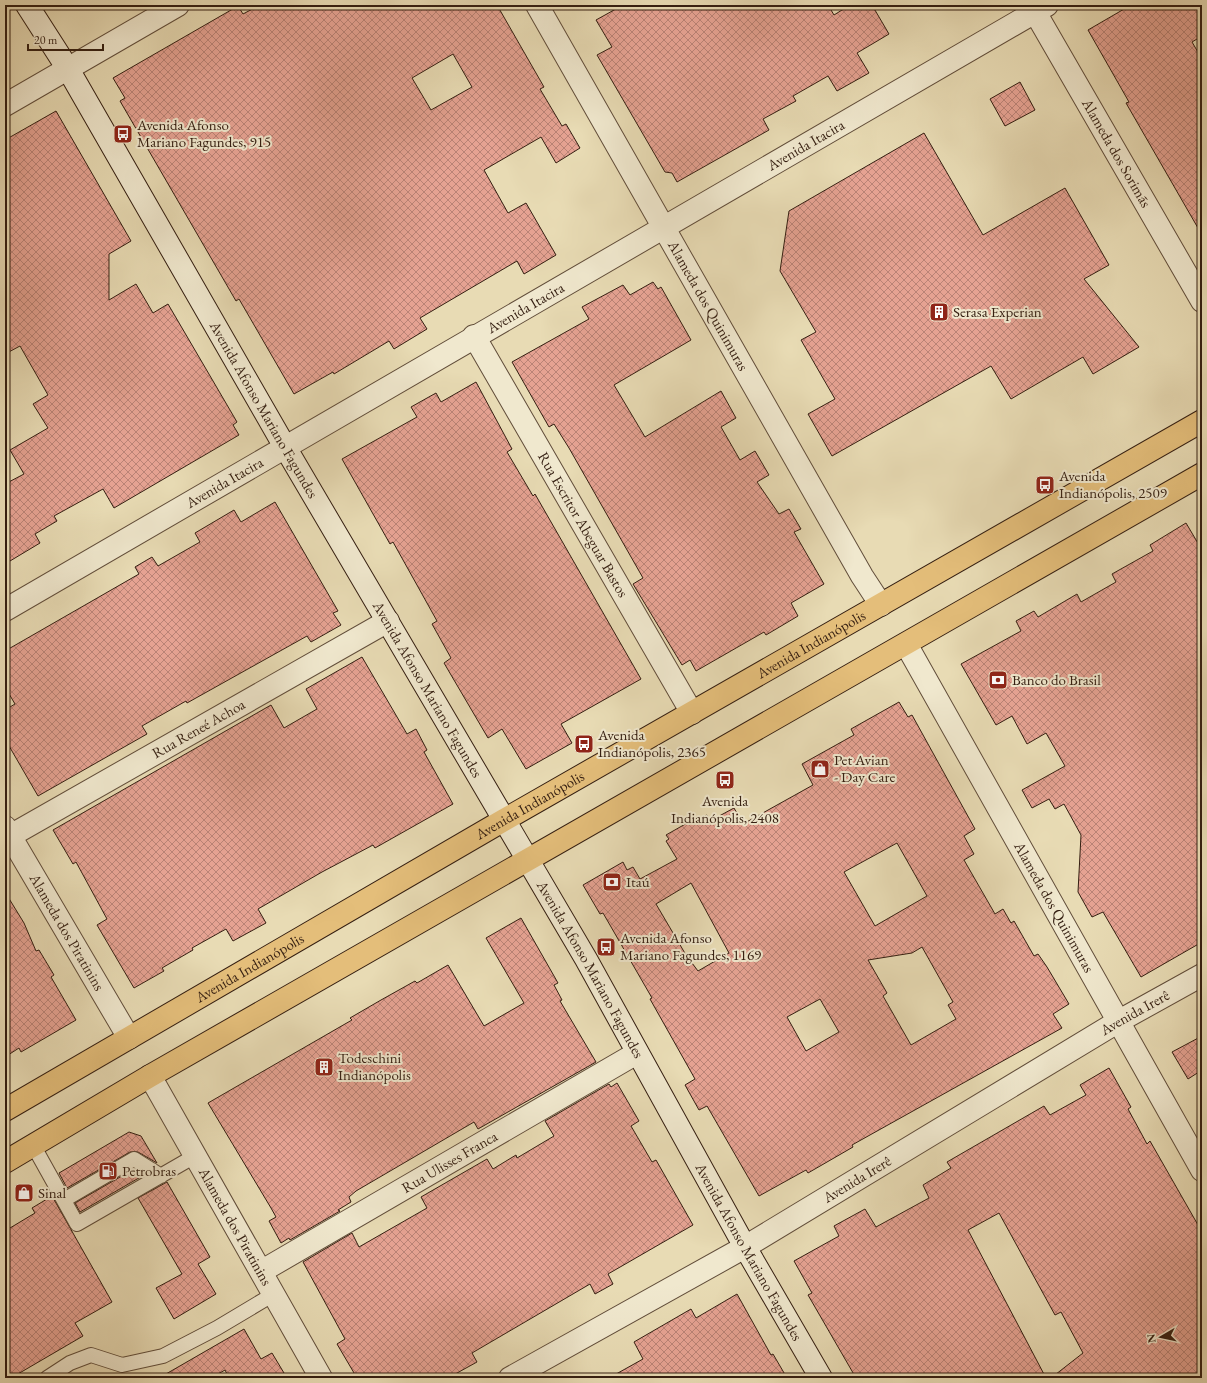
<svg xmlns="http://www.w3.org/2000/svg" width="1207" height="1383" font-family="'EB Garamond',serif">
	<style>
		.building { fill: url(#building-cross-hatch); stroke: #341e11; fill-rule: evenodd }
		.lines { fill: none; stroke-linecap: round; stroke-linejoin: round }
		.lane-casing { stroke: #614d3a; stroke-width: 16 }
		.street-casing { stroke: #614d3a; stroke-width: 24 }
		.secondary-casing { stroke: #341e11; stroke-width: 24 }
		.primary-casing { stroke: #341e11; stroke-width: 24 }
		.lane { stroke: #f0e8ce; stroke-width: 14 }
		.street { stroke: #f0e8ce; stroke-width: 22 }
		.secondary { stroke: #f0e8ce; stroke-width: 22 }
		.primary { stroke: #e4be7a; stroke-width: 22 }
		.labels { text-anchor: middle; stroke-width: 4; stroke-linejoin: round; paint-order: stroke }
		.poi-label { font-size: 15px; fill: #341e11; stroke: #f0e8ce; text-anchor: start }
		.street-label { font-size: 15px; fill: #341e11; stroke: #f0e8ce }
	</style>
	<defs>
		<pattern id="building-cross-hatch" width="8" height="8" patternUnits="userSpaceOnUse"><rect width="8" height="8" fill="#e5a292"/><path d="M0 0l8 8M0 8l8-8" fill="none" stroke="#ba8376"/></pattern>
	</defs>
	<rect width="100%" height="100%" fill="#e8dbb4"/>
	<filter id="stains"><feTurbulence type="fractalNoise" baseFrequency=".005" numOctaves="4"/><feColorMatrix values="0 0 0 0 .2 0 0 0 0 .09 0 0 0 0 .02 0 0 0 .5 -.17"/></filter>
	<radialGradient id="worn" r=".72"><stop offset=".6" stop-color="#630" stop-opacity="0"/><stop offset="1" stop-color="#630" stop-opacity=".3"/></radialGradient>
	<path class="building" d="M260,5H497L544,87L540,89L562,126L566,124L580,148L556,163L541,137L484,170L508,213L526,203L556,255L524,274L517,261L420,318L427,329L394,349L389,341L334,374L333,372L294,394L239,299L236,301L120,101L125,98L113,78L238,6L243,14ZM453,54L472,87L431,110L412,78Z
		M623,5H828L834,15L850,5H872L889,34L857,53L869,73L837,91L828,76L793,96L796,101L763,119L769,130L677,182L672,173L665,172L597,55L612,47L596,20Z
		M1131,5H1198L1202,13V36L1192,42L1202,59V235L1126,103L1129,102L1088,30Z
		M1020,82L1035,110L1005,126L990,99Z
		M56,111L131,241L109,254V300L136,284L153,313L168,304L237,422L233,425L239,435L114,508L103,489L54,516L57,521L35,534L40,543L5,564V484L24,474L10,450L48,428L33,404L48,395L20,346L5,354V140Z
		M924,133L983,235L1065,188L1109,265L1084,279L1139,347L1093,374L1083,357L1011,399L991,366L832,456L808,414L835,399L801,340L816,332L780,271L789,211Z
		M653,282L658,289L661,287L691,340L614,385L645,437L721,391L736,418L721,427L740,460L755,451L769,475L757,482L779,514L789,509L801,529L794,532L824,584L791,603L798,616L766,635L764,632L696,671L690,660L682,665L633,584L643,578L569,448L554,424L549,427L512,362L589,319L582,307L623,285L630,295Z
		M476,382L512,449L507,452L533,496L535,494L641,679L561,724L572,743L526,769L502,729L488,738L444,663L451,658L432,624L437,621L393,542L390,544L342,459L417,417L411,407L436,393L441,402Z
		M275,502L338,611L333,613L341,625L311,642L307,636L187,703L186,701L142,726L147,734L38,796L5,739V710L15,704L5,687V651L139,574L135,567L152,557L158,566L200,542L195,533L234,510L241,522Z
		M1186,523L1202,550V942L1141,977L1103,912L1092,917L1078,892L1081,835L1064,804L1055,809L1049,799L1032,808L1022,790L1065,766L1046,733L1027,744L1012,716L996,725L961,664L1021,631L1016,621L1034,611L1038,617L1077,594L1081,602L1116,582L1112,574L1153,551L1150,545Z
		M362,657L407,734L416,729L427,750L424,752L453,804L375,848L373,845L322,872L258,909L266,923L233,941L226,929L192,948L193,950L162,968L164,971L134,988L97,925L107,919L76,862L73,864L53,830L271,705L284,728L317,709L306,689Z
		M899,702L908,717L912,715L975,829L964,836L974,854L964,860L995,914L1003,909L1011,923L1014,921L1034,956L1038,954L1047,967L1069,1004L1053,1014L1062,1028L852,1145L853,1147L808,1173L806,1170L759,1196L707,1106L699,1110L685,1085L695,1079L650,999L652,998L603,913L600,914L583,885L623,862L627,870L633,867L640,879L677,859L666,841L669,839L666,835L696,818L697,820L707,815L710,821L734,808L743,824L813,785L802,764L854,735L851,729ZM897,843L927,896L875,926L844,872ZM691,883L729,953L698,971L686,955L656,904ZM922,947L953,1002L948,1005L956,1019L911,1045L883,996L887,993L868,960L912,953ZM820,999L839,1032L806,1051L787,1017Z
		M5,892L24,923L36,951L39,950L54,975L51,977L76,1020L21,1052L19,1048L5,1057Z
		M521,918L558,983L554,985L562,1000L560,1001L596,1062L478,1129L474,1122L356,1191L349,1197L351,1202L338,1210L340,1211L290,1240L289,1238L281,1243L269,1221L276,1217L271,1208L208,1103L345,1024L352,1020L350,1018L381,1000L415,981L417,983L448,965L484,1026L524,1003L486,938Z
		M1202,1036V1070L1188,1079L1172,1052Z
		M1109,1068L1131,1107L1128,1109L1147,1144L1150,1141L1202,1232V1378H1051L1083,1353L1061,1312L1055,1315L999,1213L968,1230L1046,1378H856L808,1295L812,1293L794,1261L839,1236L834,1226L865,1209L876,1227L929,1198L923,1185L951,1168L947,1162L1044,1106L1050,1115L1086,1095L1080,1085Z
		M617,1083L639,1121L631,1126L652,1162L656,1160L693,1225L608,1274L613,1284L595,1294L590,1284L472,1353L477,1362L448,1378H357L337,1344L345,1339L303,1262L352,1233L359,1247L427,1208L421,1197L487,1159L493,1169L516,1155L517,1158L554,1136L545,1121L609,1084L611,1087Z
		M129,1132L141,1136L157,1163L138,1152H130L67,1188L59,1173Z
		M134,1169L144,1175L80,1212L75,1203Z
		M167,1182L210,1257L198,1264L216,1294L174,1319L156,1288L182,1274L138,1198Z
		M52,1196L112,1302L75,1323L83,1336L11,1378H5V1231L35,1213L32,1208Z
		M737,1294L771,1355L773,1354L787,1378H609L643,1359L634,1342L691,1309L696,1318Z
		M244,1329L261,1359L272,1353L287,1378H229L225,1370L211,1378H159Z"/>
	<g class="lines">
		<defs>
			<path id="lane" d="M33,1145L77,1224L195,1156
				M64,1200L134,1159L161,1176
				M47,1378L70,1363L91,1355L122,1365L163,1356L217,1328L274,1294"/>
			<g id="street">
				<path id="s1" d="M537,5L862,576L881,605"/>
				<path id="s2" d="M1031,5L1202,301"/>
				<path d="M5,105L178,5"/>
				<path id="s3" d="M474,336L692,713"/>
				<path id="s4" d="M5,610L1047,5"/>
				<path id="s5" d="M906,644L1202,1170"/>
				<path id="s6" d="M5,827L129,1038"/>
				<path id="s7" d="M10,836L388,621"/>
				<path id="s8" d="M150,1076L321,1378"/>
				<path id="s9" d="M262,1271L637,1053"/>
				<path id="s10" d="M510,1378L745,1247L1119,1021L1202,975"/>
			</g>
			<g id="secondary">
				<path id="s11" d="M27,5L68,69L285,447L586,959L745,1247L821,1378"/>
			</g>
			<g id="primary">
				<path id="s12" d="M5,1110L504,820L1202,421"/>
				<path d="M5,1162L150,1076L1202,474"/>
			</g>
		</defs>
		<use href="#lane" class="lane-casing"/>
		<use href="#street" class="street-casing"/>
		<use href="#secondary" class="secondary-casing"/>
		<use href="#primary" class="primary-casing"/>
		<use href="#lane" class="lane"/>
		<use href="#street" class="street"/>
		<use href="#secondary" class="secondary"/>
		<use href="#primary" class="primary"/>
	</g>
	<defs>
		<symbol id="bus-square" viewBox="-11 -11 22 22"><rect x="-9" y="-9" width="18" height="18" rx="4" fill="#8f2418" stroke="#f0e8ce"/><path d="M-5-6H5V4H4V6H2V4H-2V6H-4V4H-5ZM-3.5-4V0h7V-4ZM-3.5 1.2v1.5H-2V1.2ZM2 1.2v1.5H3.5V1.2Z" fill="#fff"/></symbol>
		<symbol id="building-square" viewBox="-11 -11 22 22"><rect x="-9" y="-9" width="18" height="18" rx="4" fill="#8f2418" stroke="#f0e8ce"/><path d="M-4-6H4V6H1V3H-1V6H-4ZM-2.5-4.3h1.7v1.8h-1.7ZM.8-4.3h1.7v1.8H.8ZM-2.5-1h1.7V.8h-1.7ZM.8-1h1.7V.8H.8Z" fill="#fff"/></symbol>
		<symbol id="bank-square" viewBox="-11 -11 22 22"><rect x="-9" y="-9" width="18" height="18" rx="4" fill="#8f2418" stroke="#f0e8ce"/><path d="M-6-4H6V4H-6ZM0-2.3a2.3 2.3 0 1 0 0 4.6a2.3 2.3 0 1 0 0-4.6Z" fill="#fff"/></symbol>
		<symbol id="shop-square" viewBox="-11 -11 22 22"><rect x="-9" y="-9" width="18" height="18" rx="4" fill="#8f2418" stroke="#f0e8ce"/><path d="M-5-2.5h2.3a2.7 3.5 0 0 1 5.4 0H5L5.5 6h-11ZM-1.5-2.5h3a1.5 2.3 0 0 0-3 0Z" fill="#fff"/></symbol>
		<symbol id="fuel-square" viewBox="-11 -11 22 22"><rect x="-9" y="-9" width="18" height="18" rx="4" fill="#8f2418" stroke="#f0e8ce"/><path d="M-5.5-6h7V0h2V4h1.3V-2.5L3-4.5l.8-.8L6-3V5H2.5V1h-1V6h-7ZM-4.2-4.7v3.2H.2V-4.7Z" fill="#fff"/></symbol>
	</defs>
	<g fill-rule="evenodd">
		<use href="#bus-square" x="112" y="123" width="22" height="22"/>
		<use href="#building-square" x="928" y="301" width="22" height="22"/>
		<use href="#bus-square" x="1034" y="474" width="22" height="22"/>
		<use href="#bank-square" x="987" y="669" width="22" height="22"/>
		<use href="#bus-square" x="573" y="733" width="22" height="22"/>
		<use href="#shop-square" x="809" y="758" width="22" height="22"/>
		<use href="#bus-square" x="714" y="769" width="22" height="22"/>
		<use href="#bank-square" x="601" y="871" width="22" height="22"/>
		<use href="#bus-square" x="595" y="936" width="22" height="22"/>
		<use href="#building-square" x="313" y="1056" width="22" height="22"/>
		<use href="#fuel-square" x="97" y="1160" width="22" height="22"/>
		<use href="#shop-square" x="13" y="1182" width="22" height="22"/>
	</g>
	<g class="labels">
		<g class="poi-label">
			<text x="137" y="130">Avenida Afonso<tspan x="137" dy="17">Mariano Fagundes, 915</tspan></text>
			<text x="953" y="317">Serasa Experian</text>
			<text x="1059" y="481">Avenida<tspan x="1059" dy="17">Indianópolis, 2509</tspan></text>
			<text x="1012" y="685">Banco do Brasil</text>
			<text x="598" y="740">Avenida<tspan x="598" dy="17">Indianópolis, 2365</tspan></text>
			<text x="834" y="765">Pet Avian<tspan x="834" dy="17">- Day Care</tspan></text>
			<text x="725" y="806" text-anchor="middle">Avenida<tspan x="725" dy="17">Indianópolis, 2408</tspan></text>
			<text x="626" y="887">Itaú</text>
			<text x="620" y="943">Avenida Afonso<tspan x="620" dy="17">Mariano Fagundes, 1169</tspan></text>
			<text x="338" y="1063">Todeschini<tspan x="338" dy="17">Indianópolis</tspan></text>
			<text x="122" y="1176">Petrobras</text>
			<text x="38" y="1198">Sinal</text>
		</g>
		<g class="street-label">
			<text dy="5" stroke="none"><textPath href="#s4" startOffset="926">Avenida Itacira</textPath></text>
			<text dy="5" stroke="none"><textPath href="#s2" startOffset="171">Alameda dos Sorimãs</textPath></text>
			<text dy="5" stroke="none"><textPath href="#s1" startOffset="346">Alameda dos Quinimuras</textPath></text>
			<text dy="5" stroke="none"><textPath href="#s4" startOffset="602">Avenida Itacira</textPath></text>
			<text dy="5" stroke="none"><textPath href="#s11" startOffset="469">Avenida Afonso Mariano Fagundes</textPath></text>
			<text dy="5" stroke="none"><textPath href="#s4" startOffset="254">Avenida Itacira</textPath></text>
			<text dy="5" stroke="none"><textPath href="#s3" startOffset="218">Rua Escritor Abeguar Bastos</textPath></text>
			<text dy="5" stroke="none"><textPath href="#s12" startOffset="931">Avenida Indianópolis</textPath></text>
			<text dy="5" stroke="none"><textPath href="#s11" startOffset="793">Avenida Afonso Mariano Fagundes</textPath></text>
			<text dy="5" stroke="none"><textPath href="#s7" startOffset="217">Rua Reneé Achoa</textPath></text>
			<text dy="5" stroke="none"><textPath href="#s12" startOffset="607">Avenida Indianópolis</textPath></text>
			<text dy="5" stroke="none"><textPath href="#s5" startOffset="302">Alameda dos Quinimuras</textPath></text>
			<text dy="5" stroke="none"><textPath href="#s6" startOffset="122">Alameda dos Piratinins</textPath></text>
			<text dy="5" stroke="none"><textPath href="#s12" startOffset="283">Avenida Indianópolis</textPath></text>
			<text dy="5" stroke="none"><textPath href="#s11" startOffset="1117">Avenida Afonso Mariano Fagundes</textPath></text>
			<text dy="5" stroke="none"><textPath href="#s10" startOffset="724">Avenida Irerê</textPath></text>
			<text dy="5" stroke="none"><textPath href="#s9" startOffset="217">Rua Ulisses Franca</textPath></text>
			<text dy="5" stroke="none"><textPath href="#s10" startOffset="400">Avenida Irerê</textPath></text>
			<text dy="5" stroke="none"><textPath href="#s8" startOffset="173">Alameda dos Piratinins</textPath></text>
			<text dy="5" stroke="none"><textPath href="#s11" startOffset="1441">Avenida Afonso Mariano Fagundes</textPath></text>
		</g>
	</g>
	<rect width="1207" height="1383" fill="none" stroke="#e8dbb4" stroke-width="20"/>
	<rect x="6" y="6" width="1195" height="1371" fill="none" stroke="#341e11" stroke-width="2"/>
	<rect x="10" y="10" width="1187" height="1363" fill="none" stroke="#341e11"/>
	<g transform="translate(1161 1337) rotate(261)" stroke="#f0e8ce" stroke-width="3" paint-order="stroke">
	<path d="M0-3L7 15L0 10L-7 15Z" fill="#341e11"/>
	<text y="-6" font-size="11" font-weight="bold" text-anchor="middle" fill="#341e11">N</text>
	</g>
	<path d="M28 44v6h75v-6" fill="none" stroke="#341e11" stroke-width="2"/>
	<text x="34" y="44" font-size="12" fill="#341e11" stroke="#f0e8ce" stroke-width="3" paint-order="stroke">20 m</text>
	<rect width="100%" height="100%" filter="url(#stains)"/>
	<rect width="100%" height="100%" fill="url(#worn)"/>
</svg>
